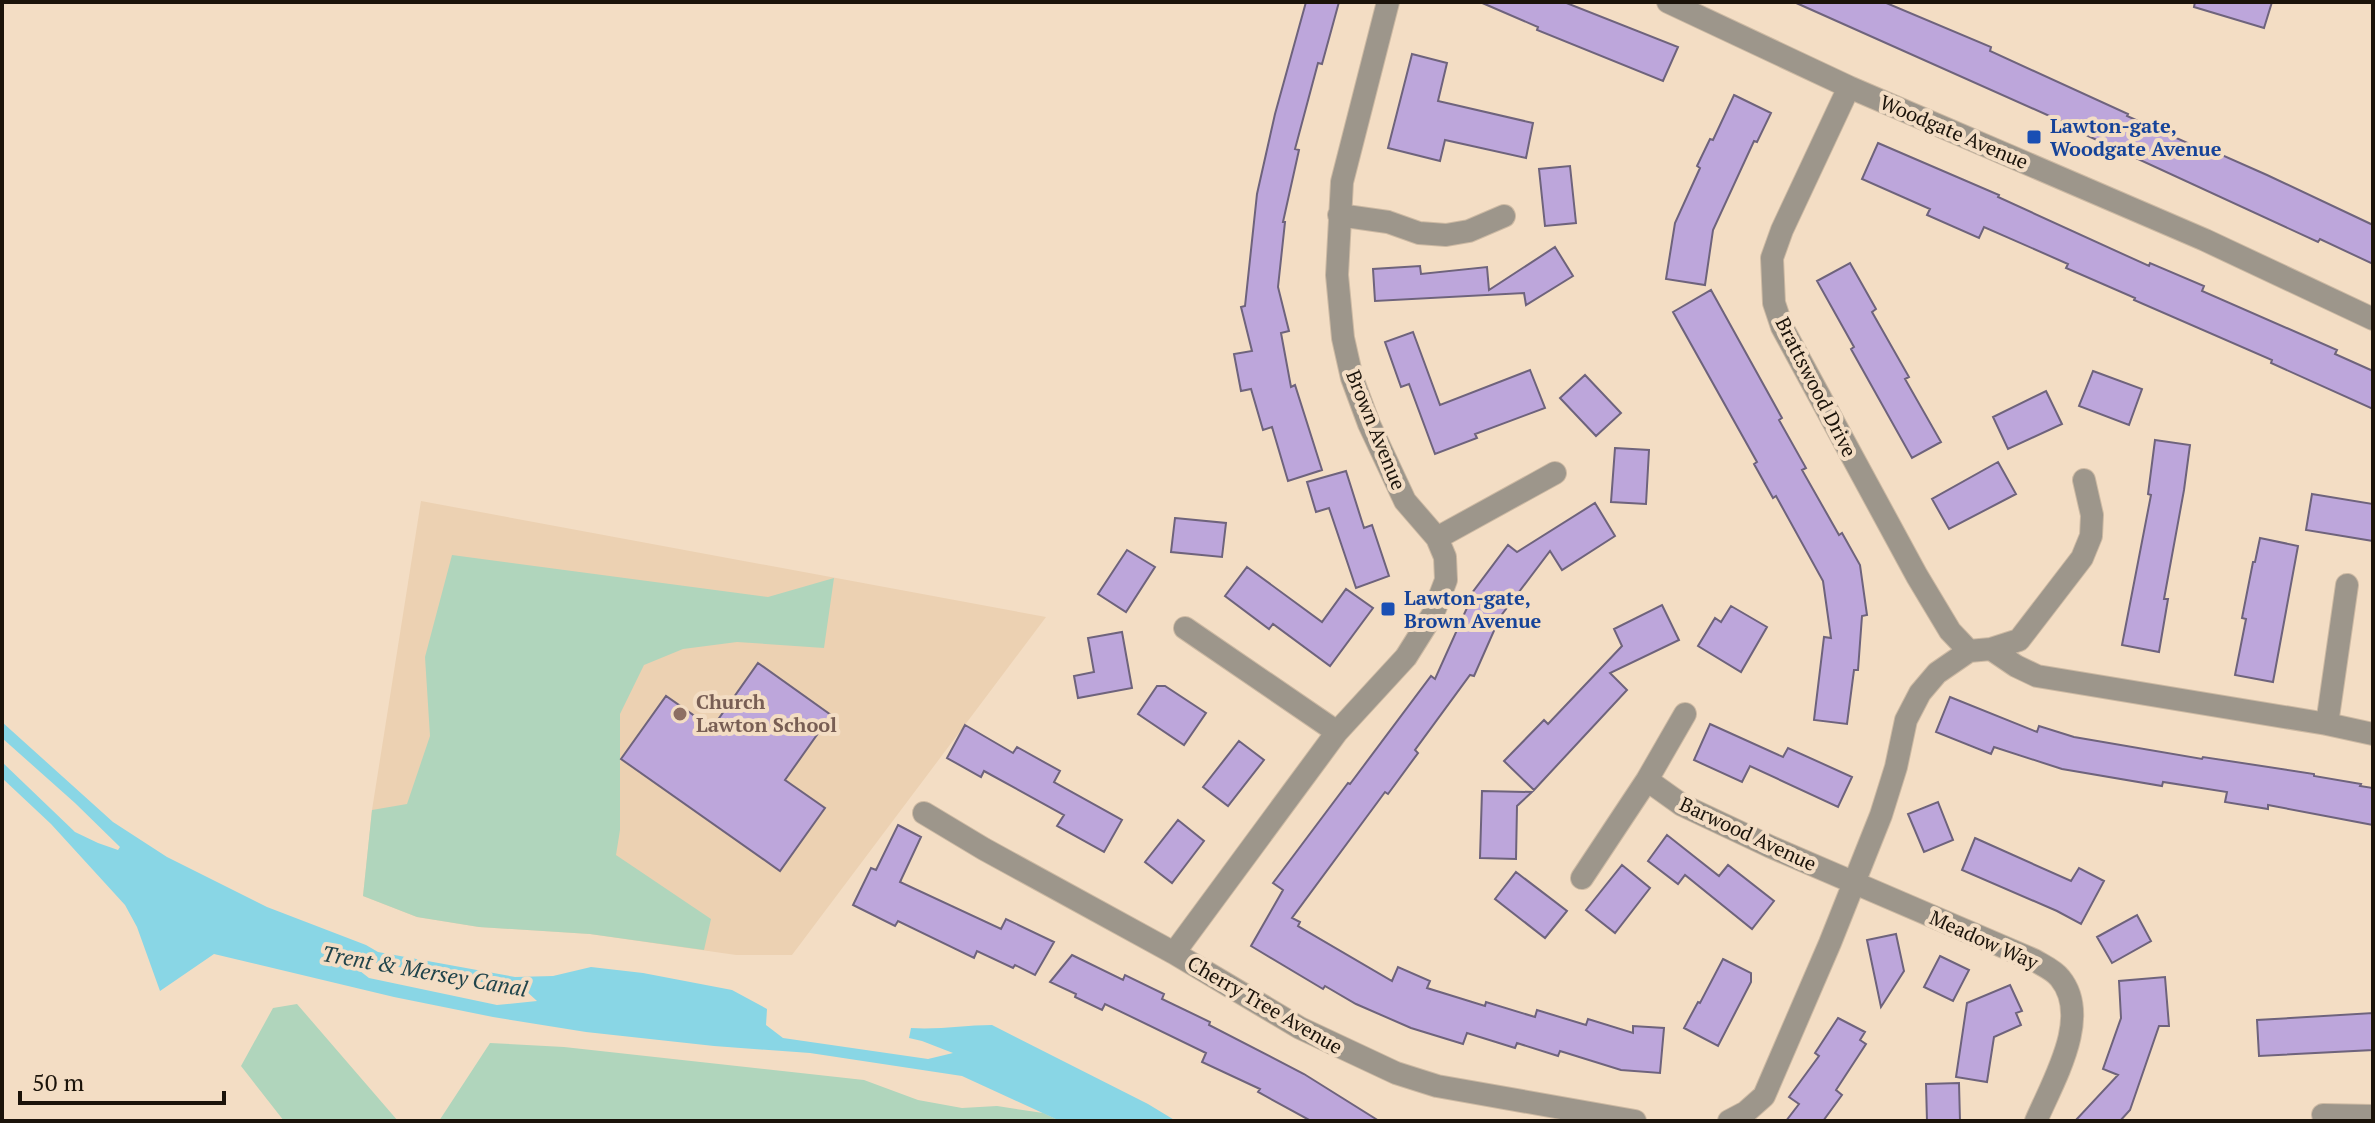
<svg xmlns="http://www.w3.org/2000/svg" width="2375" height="1123" font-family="'PT Serif',serif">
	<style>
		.built { fill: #ecd1b2 }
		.green { fill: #b0d5bc }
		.water { fill: #89d6e5; fill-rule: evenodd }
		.building { fill: #bda6db; stroke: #6e637c; stroke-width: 2 }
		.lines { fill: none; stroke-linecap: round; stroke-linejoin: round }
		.minor-casing { stroke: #ccb9a3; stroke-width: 24 }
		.minor { stroke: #9d968b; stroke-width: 22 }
		.transit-dot { fill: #1a4fb4; stroke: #f3ddc4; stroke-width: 3 }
		.education-dot { fill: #8d6e63; stroke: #f3ddc4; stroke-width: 3 }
		.labels { text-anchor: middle; stroke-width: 8; stroke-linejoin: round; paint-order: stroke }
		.transit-label { font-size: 20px; font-weight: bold; fill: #164399; stroke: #f3ddc4; text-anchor: start }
		.street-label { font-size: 20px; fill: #1b130a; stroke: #f3ddc4 }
		.education-label { font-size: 20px; font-weight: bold; fill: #785e54; stroke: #f3ddc4; text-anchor: start }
		.water-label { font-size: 22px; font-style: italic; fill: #20444b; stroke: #f3ddc4 }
	</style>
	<rect width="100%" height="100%" fill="#f3ddc4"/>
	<path class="built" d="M421,501L1046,617L792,955H736L590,934L479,927L417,917L363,896L372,810Z"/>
	<path class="green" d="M452,555L768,597L834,578L824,648L737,642L683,649L644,665L620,714V830L616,855L711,919L704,950L590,934L479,927L417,917L363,896L372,810L407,804L430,736L425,657Z
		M297,1004L398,1121H284L241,1066L273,1008Z
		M490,1043L564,1047L864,1080L918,1100L962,1108L997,1106L1043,1113L1060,1121H439Z"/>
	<path class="water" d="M2,722L113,822L167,857L267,907L366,945L378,952L515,977L553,976L591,967L643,973L732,990L767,1009L766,1025L783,1038L928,1059L953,1053L922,1041L909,1038L911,1028C938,1030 965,1025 992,1025L1148,1104L1176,1121H1060L962,1076L810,1053L714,1046L586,1032L493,1017L394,997L214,954L160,991L137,927L125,905L51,824L2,778V762L75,832L98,843L118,850L120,847L75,803L2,738ZM376,963L525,990L537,1001L497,1005L369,978L351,964Z"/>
	<path class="building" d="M1306,2H1339L1322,64L1318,63L1295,149L1299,150L1283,222H1285L1278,287L1289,331L1281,333L1291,387L1295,385L1322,470L1288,481L1272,427L1263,430L1251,389L1241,391L1234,354L1252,351L1241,307L1245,306L1257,194L1275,114Z
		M1480,2H1564L1678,47L1663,81L1537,30L1538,27Z
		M1794,2H1884L1991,47L1990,51L2128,114L2127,116L2212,154L2213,151L2267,175L2373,225V264L2320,239L2318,242L2062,124L2063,122Z
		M2195,2H2272L2264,28L2194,7Z
		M1412,54L1447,63L1438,101L1533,123L1526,158L1445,140L1440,161L1388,148Z
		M1734,95L1771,113L1757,142L1754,141L1713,230L1705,285L1666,279L1675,223L1700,168L1697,166L1710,139L1713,140Z
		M1878,143L1999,195L1998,197L2149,266L2150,263L2204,286L2202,291L2337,350L2335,354L2373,371V409L2271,363L2272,360L2134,300L2135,298L2066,268L2068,264L1984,227L1979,238L1927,215L1930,209L1862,179Z
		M1570,166L1576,223L1545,226L1539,169Z
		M1555,247L1573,276L1526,305L1524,293L1375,301L1373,269L1420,266L1421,274L1487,267L1489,290Z
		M1850,263L1876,309L1872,312L1909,377L1905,379L1941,442L1912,458L1851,349L1854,347L1817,281Z
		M1711,290L1782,418L1779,420L1806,468L1802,470L1839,535L1842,533L1860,565L1867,615L1862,616L1858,670H1854L1847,724L1814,720L1824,637L1831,638L1823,581L1776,496L1773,498L1754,464L1757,462L1673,312Z
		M1413,332L1440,405L1530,370L1545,408L1475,434L1477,438L1435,454L1409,384L1401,387L1385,342Z
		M2093,371L2142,389L2129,425L2079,406Z
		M1585,375L1621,413L1596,436L1560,398Z
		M2046,391L2062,424L2008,449L1993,417Z
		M2155,440L2190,445L2184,490L2164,599H2168L2159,652L2122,645L2151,495L2148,494Z
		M1615,448L1649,450L1646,504L1611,502Z
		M1998,462L2016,494L1949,529L1932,499Z
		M1346,471L1364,528L1372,525L1389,576L1356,588L1329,508L1316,512L1307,482Z
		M2312,494L2373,504V541L2306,530Z
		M1595,503L1615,536L1562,570L1550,551L1500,617L1474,676L1470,675L1415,750L1418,753L1388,794L1385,792L1292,918L1300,922L1298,926L1392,981L1398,967L1430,981L1427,988L1485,1006L1486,1002L1535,1017L1537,1010L1586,1025L1588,1019L1633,1033V1026L1664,1028L1660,1073L1621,1070L1560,1051L1558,1056L1517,1043L1515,1048L1467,1033L1463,1044L1411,1028L1356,1004L1325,986L1323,989L1251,946L1283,890L1273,883L1348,783L1350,784L1431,676L1435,679L1471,599L1469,597L1508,545L1517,552Z
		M1175,518L1226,523L1222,557L1171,552Z
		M2260,538L2298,546L2273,682L2235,675L2246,619L2242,618L2253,562H2255Z
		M1127,550L1155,567L1126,612L1098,594Z
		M1247,567L1322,622L1346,589L1373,608L1330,666L1273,624L1269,629L1225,596Z
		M1662,605L1679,640L1610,673L1627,690L1534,790L1504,761L1544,720L1548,724L1622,646L1614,629Z
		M1731,606L1767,627L1741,672L1698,646L1715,618L1721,622Z
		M1122,632L1132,688L1078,698L1074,676L1094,672L1088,638Z
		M758,663L831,715L785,780L825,808L780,871L621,759L666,696L712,728Z
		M1157,686H1165L1206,713L1184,745L1138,714Z
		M1950,697L2037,732L2039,726L2074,737L2202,759L2203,757L2314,774V776L2361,784L2360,786L2373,788V825L2268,805V809L2225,802L2227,792L2163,782L2162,786L2062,769L1994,747L1991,754L1936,732Z
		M1710,724L1783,757L1788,748L1852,777L1838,807L1750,766L1742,782L1694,760Z
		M965,725L1013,753L1017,747L1060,771L1054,782L1122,820L1104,852L1057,826L1064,815L984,771L981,777L947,758Z
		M1239,741L1264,760L1228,806L1203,787Z
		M1482,791L1532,792L1517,806L1516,859L1480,858Z
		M1938,802L1953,840L1924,852L1908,814Z
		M1178,820L1204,841L1172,883L1145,862Z
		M898,825L921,837L900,882L1001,929L1006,919L1054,942L1035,975L1015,965L1013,968L977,951L974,958L898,921L895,926L853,905L871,868L876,870Z
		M1667,835L1719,876L1728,865L1774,901L1752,929L1685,875L1678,884L1648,861Z
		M1975,838L2071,881L2079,868L2104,881L2081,924L2057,911L1962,870Z
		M1622,865L1650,888L1615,933L1586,910Z
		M1516,872L1567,911L1545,938L1495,899Z
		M2137,915L2151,941L2112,963L2097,937Z
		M1896,934L1904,971L1881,1007L1867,940Z
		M1072,955L1123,980L1125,975L1164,994L1162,999L1210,1022L1209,1025L1304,1074L1379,1121H1311L1258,1092L1260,1089L1202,1062L1206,1053L1105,1004L1102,1010L1075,997L1076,994L1050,982Z
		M1940,956L1969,970L1953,1001L1924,987Z
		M1723,959L1751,973V982L1718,1046L1684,1028L1698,1002L1700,1003Z
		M2165,977L2169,1026H2159L2130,1110L2120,1121H2075L2118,1075L2103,1069L2121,1018L2119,981Z
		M2010,985L2022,1011L2016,1013L2021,1025L1994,1037L1987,1082L1956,1077L1967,1003Z
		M2373,1013V1050L2259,1056L2257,1020Z
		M1838,1018L1865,1032L1860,1040L1866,1044L1836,1090L1842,1095L1823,1121H1786L1799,1104L1789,1097L1819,1056L1815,1053Z
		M1959,1083L1960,1121H1927L1926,1084Z"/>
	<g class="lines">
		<defs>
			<path id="minor" d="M1668,2L1849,87L2205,240L2373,319
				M1849,87L1782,230L1772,258L1774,303L1782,327L1917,576L1950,631L1969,651
				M1339,215L1388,222L1419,233L1446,235L1469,231L1504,216
				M1437,538L1555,473
				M1185,628L1337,732
				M1991,649L2019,640L2082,558L2091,536L2092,515L2084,480
				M1969,651L1991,649L2016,666L2037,676L2327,724L2373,734
				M2327,724L2347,585
				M1647,780L1682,805L1771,847L2034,960C2042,965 2054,970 2060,978C2092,1017 2053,1081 2036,1121
				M924,813L984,849L1174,953L1300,1028L1396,1073L1437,1086L1635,1121
				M1582,878L1647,780L1685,714
				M1174,953L1337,732L1406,657L1433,614L1446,580L1445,557L1437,538L1405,501L1369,424L1352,378L1343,338L1337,275L1342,182L1388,2
				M2323,1115L2373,1116
				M1729,1121L1746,1112L1764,1096L1830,943L1881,815L1896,767L1906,720L1920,693L1937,673L1969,651"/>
		</defs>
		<use href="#minor" class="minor-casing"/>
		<use href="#minor" class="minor"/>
	</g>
	<g class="transit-dot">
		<rect x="2026" y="129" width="16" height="16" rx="4"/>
		<rect x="1380" y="601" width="16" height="16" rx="4"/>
	</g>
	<circle class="education-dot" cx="680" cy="714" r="8"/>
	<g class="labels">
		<g class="transit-label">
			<text x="2050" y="133">Lawton-gate,<tspan x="2050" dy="23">Woodgate Avenue</tspan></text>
			<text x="1404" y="605">Lawton-gate,<tspan x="1404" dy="23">Brown Avenue</tspan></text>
		</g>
		<g class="street-label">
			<text transform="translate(1954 132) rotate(23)" y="7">Woodgate Avenue</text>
			<text transform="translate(1816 387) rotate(63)" y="7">Brattswood Drive</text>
			<text transform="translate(1376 430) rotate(68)" y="7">Brown Avenue</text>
			<text transform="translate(1748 834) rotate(25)" y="7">Barwood Avenue</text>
			<text transform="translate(1984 940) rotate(24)" y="7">Meadow Way</text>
			<text transform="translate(1265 1005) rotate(30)" y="7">Cherry Tree Avenue</text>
		</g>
		<g class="education-label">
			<text x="696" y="709">Church<tspan x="696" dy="23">Lawton School</tspan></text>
		</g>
		<g class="water-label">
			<text transform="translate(425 971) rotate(10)" y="8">Trent &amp; Mersey Canal</text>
		</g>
	</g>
	<rect width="2375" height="1123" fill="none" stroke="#1b130a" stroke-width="8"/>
	<path d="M20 1091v12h204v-12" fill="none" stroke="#1b130a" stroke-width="4"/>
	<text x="32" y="1091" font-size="24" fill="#1b130a" stroke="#f3ddc4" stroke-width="6" paint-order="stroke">50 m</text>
</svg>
